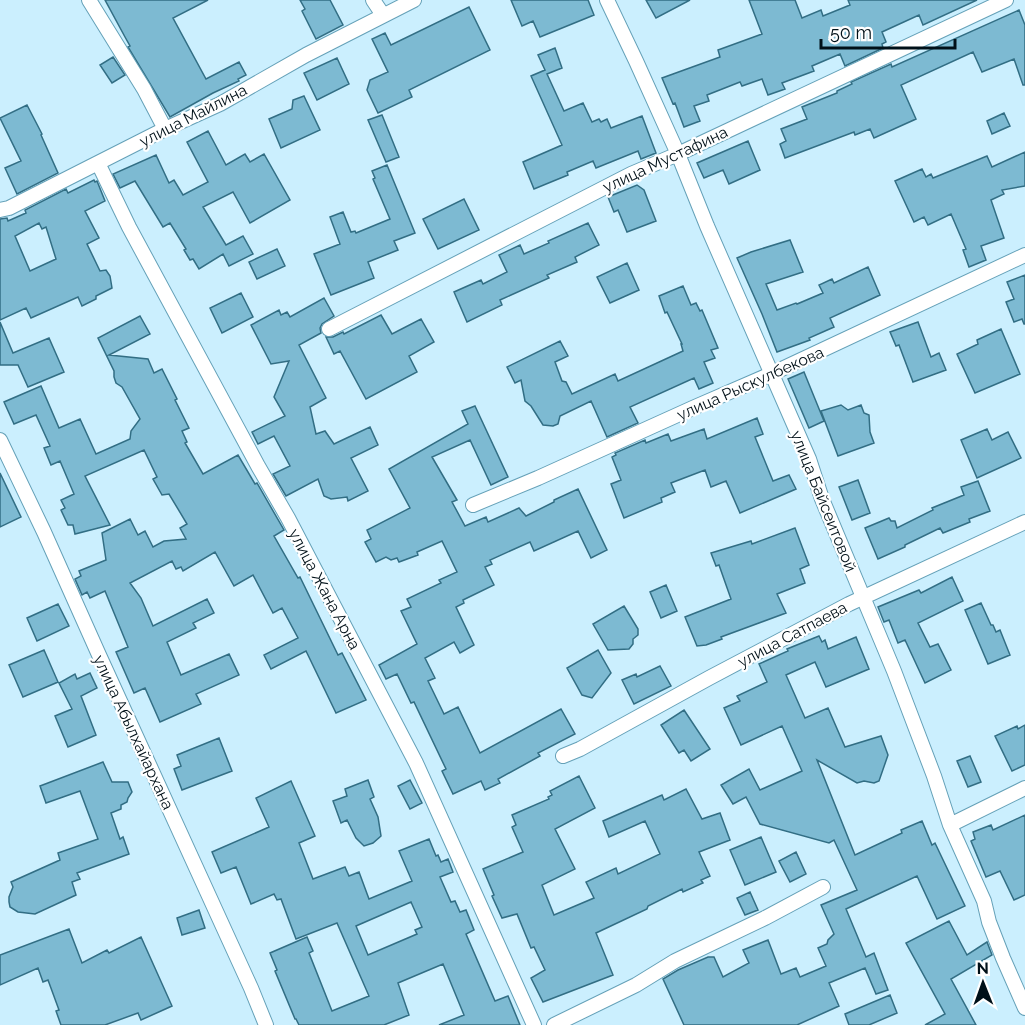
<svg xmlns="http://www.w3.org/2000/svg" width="1025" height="1025" font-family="Raleway,sans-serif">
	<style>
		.building { fill: #7dbad2; stroke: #326e84; stroke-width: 1.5; fill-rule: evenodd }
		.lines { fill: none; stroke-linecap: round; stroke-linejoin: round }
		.street-casing { stroke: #65a1b8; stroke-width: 16 }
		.street { stroke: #fff; stroke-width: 14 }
		.labels { text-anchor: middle; stroke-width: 4.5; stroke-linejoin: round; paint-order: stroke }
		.street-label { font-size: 16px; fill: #001018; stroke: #fff }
	</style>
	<rect width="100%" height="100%" fill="#cbeffe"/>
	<path class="building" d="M105,0H208L173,18L206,79L239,62L246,75L238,79L239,81L213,93L170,117L128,47L130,46L125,37Z
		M300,0H330L343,25L316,39L302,11L305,9Z
		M511,0H588L594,15L540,37L533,21L522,26Z
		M646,0H690L656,18Z
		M749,0H795L802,18L821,10L823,16L850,5L848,0H977L923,25L919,15L882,32L886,42L882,44L883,48L845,66L840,54L812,66L814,71L782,83L785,89L768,95L762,79L742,86L740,82L707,95L709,101L694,106L700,121L684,127L675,103L673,104L662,78L720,57L718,50L762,34Z
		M469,7L490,50L409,90L412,97L378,113L367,90L370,80L388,72L372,39L385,33L391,45Z
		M1019,10L1025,25V85H1023L1014,59L982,72L973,52L901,85L916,119L874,138L870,129L855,135L854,132L785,158L780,144L786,141L781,129L807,119L802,107L837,93V91L852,84L851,82L891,64L892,67Z
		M555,48L562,68L547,74L564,111L583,103L592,122L599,119L601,122L607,119L611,128L642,116L656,153L641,159L638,151L596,168L593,161L567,172L568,175L534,189L523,162L562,145L531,76L545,70L538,55Z
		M113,57L125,75L112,83L100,65Z
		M337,58L349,84L317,100L304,73Z
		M304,96L320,130L281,148L269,119L292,109L293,100Z
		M27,105L42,134L41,135L58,173L17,194L5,168L21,161L0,118Z
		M1004,113L1010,126L992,134L987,121Z
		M382,115L399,157L386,162L368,120Z
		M208,131L226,165L245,154L250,162L264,154L290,200L250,223L233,192L203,207L226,245L243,236L253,254L229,266L223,254L199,269L193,259L190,260L184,250L186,249L170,223L163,227L135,181L120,188L113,174L156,155L169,183L174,180L183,195L208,182L187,142Z
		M748,141L760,170L729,184L723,170L704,178L697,163Z
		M1025,152V186L1002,190L1004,194L991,200L1004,238L981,246L986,260L969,267L963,250L966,249L951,214L928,225L924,217L914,222L895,181L922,169L926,177L931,174L933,178L987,156L992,167Z
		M387,165L415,233L394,241L398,250L368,262L374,278L331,295L314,254L340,244L330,217L343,212L351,232L355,231L356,233L390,219L373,179L375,178L372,171Z
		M94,180L95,182L97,181L105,201L85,211L99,238L87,244L100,271L106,270L110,276L112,288L96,296V299L82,306L78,297L31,318L26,308L0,320V219L7,218L8,221L26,213L25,210L66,189L68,193ZM39,223L42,229L46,227L56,259L30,271L15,236Z
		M637,185L644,190L656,221L627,232L618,210L614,212L608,197Z
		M464,199L479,230L438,249L423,219Z
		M588,223L599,245L575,257L577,262L547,275L549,278L500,300L502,305L467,322L454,292L481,280L483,284L507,272L499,255L520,245L524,254L549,243L548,241Z
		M790,240L803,272L766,284L777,310L796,303L797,304L823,293L819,285L832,279L834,283L868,267L880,295L830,318L834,327L809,338L810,340L777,352L762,314L737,258L751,252Z
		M277,249L285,266L257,279L249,262Z
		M627,263L639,290L610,303L597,277Z
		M1025,275V324H1024L1022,319L1014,322L1006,302L1014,299L1007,282Z
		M683,286L691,305L696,303L700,311L702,310L718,348L711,350L715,358L704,362L713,383L699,389L694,378L630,407L638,423L607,437L591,401L560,416L558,424L553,426L543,425L531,406L525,401L521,380L515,383L507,367L560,341L568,356L555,362L562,381L566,382L572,394L615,374L618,381L683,351L681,344H682L667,312L665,313L659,296Z
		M241,293L253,317L222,333L210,308Z
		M324,298L334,316L322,324L320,328L321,333L299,345L326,398L310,407L316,434L325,431L334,444L370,427L378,445L351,458L368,491L348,501L347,497L331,499L324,496L318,479L286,496L273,474L290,466L274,436L258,444L252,432L285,416L274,397L289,361L271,364L251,325L279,310L281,315L287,312L290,317Z
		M381,315L392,334L421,319L434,342L409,356L417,372L366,399L340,351L334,354L326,337H333L343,332L344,334Z
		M140,316L150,334L109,355L148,359L154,373L162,369L177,399L175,400L189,428L182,431L187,442L185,443L203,474L238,455L255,484L257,483L284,530L274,536L298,578L300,577L338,655L342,653L366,700L336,713L306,651L271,669L264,655L298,638L282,608L273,613L253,575L234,586L215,552L183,571L181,567L176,569L172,561L130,583L141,598L153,626L207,599L214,613L193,623L196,628L167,642L181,675L229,654L239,675L196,694L201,704L160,722L145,688L134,693L116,652L128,647L105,591L90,598L87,592L82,595L75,579L81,576L79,571L106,560L102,533L130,519L138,535L145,531L153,547L164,541L186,539L180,528L187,524L169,494L162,495L153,479L157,477L144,450L85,476L110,525L75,534L73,525H68L61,510L65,508L61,500L74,494L60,461L51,465L44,448L50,446L36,415L14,424L4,402L41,386L59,428L80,419L96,454L130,439L131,431L140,419L122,387L116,383L114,377V371L98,338Z
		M0,322L13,353L49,338L64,372L28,387L18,365H0Z
		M918,322L931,357L939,353L946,370L913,382L899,345L896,346L890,332Z
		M1001,329L1020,374L975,393L957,354L978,344L977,340Z
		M804,372L824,421L809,428L788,379Z
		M841,405L848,410L861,405L864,413L869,415L870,432L874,443L838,456L821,411Z
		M475,406L508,477L491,485L470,440L432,457L457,500L452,502L465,526L486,517L488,522L519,508L526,516L554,502V500L578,489L607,550L591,558L578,531L534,551L530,542L490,560L492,564L485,567L494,585L463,600L464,603L456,607L474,645L460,653L454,642L425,658L435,678L428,681L444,714L458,707L480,753L561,709L575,734L538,753L540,756L498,779L500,783L485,790L481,781L453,794L442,771L446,769L414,702L411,703L397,674L386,679L379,665L417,644L401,611L411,607L407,599L441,583L439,580L457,572L442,541L417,552L418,555L399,562L397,558L391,560L386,557L376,562L365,542L371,539L367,530L410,508L389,469L468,424L462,411Z
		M757,418L763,434L755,437L773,481L789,475L796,489L740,513L726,481L711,487L705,470L671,483L675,492L661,498L662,502L624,518L611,484L621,480L612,457L616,455L615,453L645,440L646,443L668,434L671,441L704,429L707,439Z
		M987,429L992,440L1008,432L1021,458L977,478L961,440Z
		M0,473L21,517L0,527Z
		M858,480L870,513L852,520L839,487Z
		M978,481L990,511L969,519L970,522L943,533L940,528L905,545V547L878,559L865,528L889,518L891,521H895L897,528L933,510L932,508L964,495L961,487Z
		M795,528L809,565L800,569L805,583L777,594L786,613L721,637L722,639L706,645L697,646L685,617L731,599L719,565L716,566L711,553L751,541L752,544Z
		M952,577L963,601L918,623L930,647L938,644L951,670L925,683L905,640L898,643L889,620L884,622L878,607L919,590L921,593Z
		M666,585L677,611L661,618L650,592Z
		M981,603L991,625H993L996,632L1000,630L1010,655L988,664L965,610Z
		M58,604L69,626L37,641L27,618Z
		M624,606L638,629V635L633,639V644L629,649L608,650L593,624Z
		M819,636L822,642L825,640L828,649L856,637L869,669L826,687L815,662L786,675L805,718L828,708L845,747L881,736L888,755L879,781L874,783L864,781L857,783L817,760L855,855L902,833L901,830L922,821L932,845L935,843L965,906L937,919L917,876L846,909L866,957L874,953L888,990L876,994L865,968L829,983L839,1006L797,1025H684L663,979L678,970L708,957H714L723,977L749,963L743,950L768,940L781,974L796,968L800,977L826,966L818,948L827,944L828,940L834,934L821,905L857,890L834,840L829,843L760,824L746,797L733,804L721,785L749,769L760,790L802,771L782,726L741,745L724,708L740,701L737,696L767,682L759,664L788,651L787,649Z
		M44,650L58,682L23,697L9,665Z
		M598,650L611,673L592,698L582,695L567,668Z
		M660,666L671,686L634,704L622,680L636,674L637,677Z
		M90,673L97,688L81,696L96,735L68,747L55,716L72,709L59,683L75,674L77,679Z
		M684,710L710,749L691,761L684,750L679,753L661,725Z
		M1025,725V765L1012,771L995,736L1017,726L1018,729Z
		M219,738L232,771L182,790L174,769L181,766L177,755Z
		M970,756L981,782L968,787L957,761Z
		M103,762L112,782H128L132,792L128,798L127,802L121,805V809L111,813L120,839L123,837L129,854L77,873L80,879L72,882L76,895L35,914L18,912L10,907L9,902V897L13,887L11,882L60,860L58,853L98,839L80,791L46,803L40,786Z
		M579,776L595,808L555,829L575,869L542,885L554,915L594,898L586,882L616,868L618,874L660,854L645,821L609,837L603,821L662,795L664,800L686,789L702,819L720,813L730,840L699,852L710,876L701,880L703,883L683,892L682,889L648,906L647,909L596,933L613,975L543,1002L531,978L545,970L534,947L531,948L517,914L502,918L492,896L494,895L483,869L523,852L512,827L516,825L512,815L549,799L548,797L552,795L550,791Z
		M368,780L374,797L370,799L378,817L381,836L373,843L364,846L356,838L347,820L341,823L333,801L347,796L345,789Z
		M410,780L422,803L410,809L398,786Z
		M291,781L315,836L299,843L313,879L345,867L349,876L359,872L369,899L412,881L399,851L429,839L436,856L438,855L441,862L448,859L453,872L440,877L451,902L455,901L460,912L466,910L474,930L466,934L495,1001L508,996L520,1025H439L464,1015L443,964L398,983L409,1015L384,1025H299L296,1019H295L275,971L277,970L270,953L307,937L313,951L309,953L332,1011L369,996L337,923L296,939L281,899L277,900L274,894L251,904L236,867L221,873L212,852L269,827L256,798ZM411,902L422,927L415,930L417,934L368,955L356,926Z
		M1025,815V895L1014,900L1000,871L986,877L971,841L975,839L973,832L991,825L993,830Z
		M761,837L776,872L745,885L730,850Z
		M796,852L806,874L790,882L779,861Z
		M750,892L758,910L745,915L737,898Z
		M199,910L205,928L182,935L177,918Z
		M949,921L967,955L987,942L992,955L951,979L976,1025H925L945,1014L906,943Z
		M69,929L82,963L107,950L109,953L141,937L172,1006L141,1020L138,1013L105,1025H61L56,1011L59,1010L48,980L43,982L38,968L0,985V955Z
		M890,995L897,1013L869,1025H849L845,1014Z"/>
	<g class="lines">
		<defs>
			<path id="street" d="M89,0L144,89L165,129
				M373,0L383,15
				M607,0L636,61L678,154L707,226L809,459L822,499L894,671L934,776L950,825L984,901L989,922L1003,958L1025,1008
				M98,163L129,227L258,466L288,518L416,763L534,1025
				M0,210L9,208L165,129L220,104L306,55L414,0
				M329,329L631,174L678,154L1006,0
				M0,440L44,532L99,655L251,988L266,1025
				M473,505L538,478L695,407L771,374L1025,255
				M563,756L580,749L709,678L849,604L1025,522
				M950,825L1025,788
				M554,1025L636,985L675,961L765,918L823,887"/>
		</defs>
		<use href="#street" class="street-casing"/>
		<use href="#street" class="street"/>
	</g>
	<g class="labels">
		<g class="street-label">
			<text transform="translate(193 115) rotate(-27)" y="6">улица Майлина</text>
			<text transform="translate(665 159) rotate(-25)" y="6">улица Мустафина</text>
			<text transform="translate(750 383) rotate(-24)" y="6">улица Рыскулбекова</text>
			<text transform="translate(824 501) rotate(68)" y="6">улица Байсеитовой</text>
			<text transform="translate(325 589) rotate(62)" y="6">улица Жана Арна</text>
			<text transform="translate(792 634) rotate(-28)" y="6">улица Сатпаева</text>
			<text transform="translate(134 732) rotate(65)" y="6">улица Абылхайархана</text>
		</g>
	</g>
	<g transform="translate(983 983) rotate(359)" stroke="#ffffff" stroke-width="4.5" paint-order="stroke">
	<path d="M0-4.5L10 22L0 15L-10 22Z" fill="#001018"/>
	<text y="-9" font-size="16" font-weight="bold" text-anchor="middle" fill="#001018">N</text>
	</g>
	<path d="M821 39v9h134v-9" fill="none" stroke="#001018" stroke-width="3"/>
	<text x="830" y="39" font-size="18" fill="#001018" stroke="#ffffff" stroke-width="4.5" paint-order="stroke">50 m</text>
</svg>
